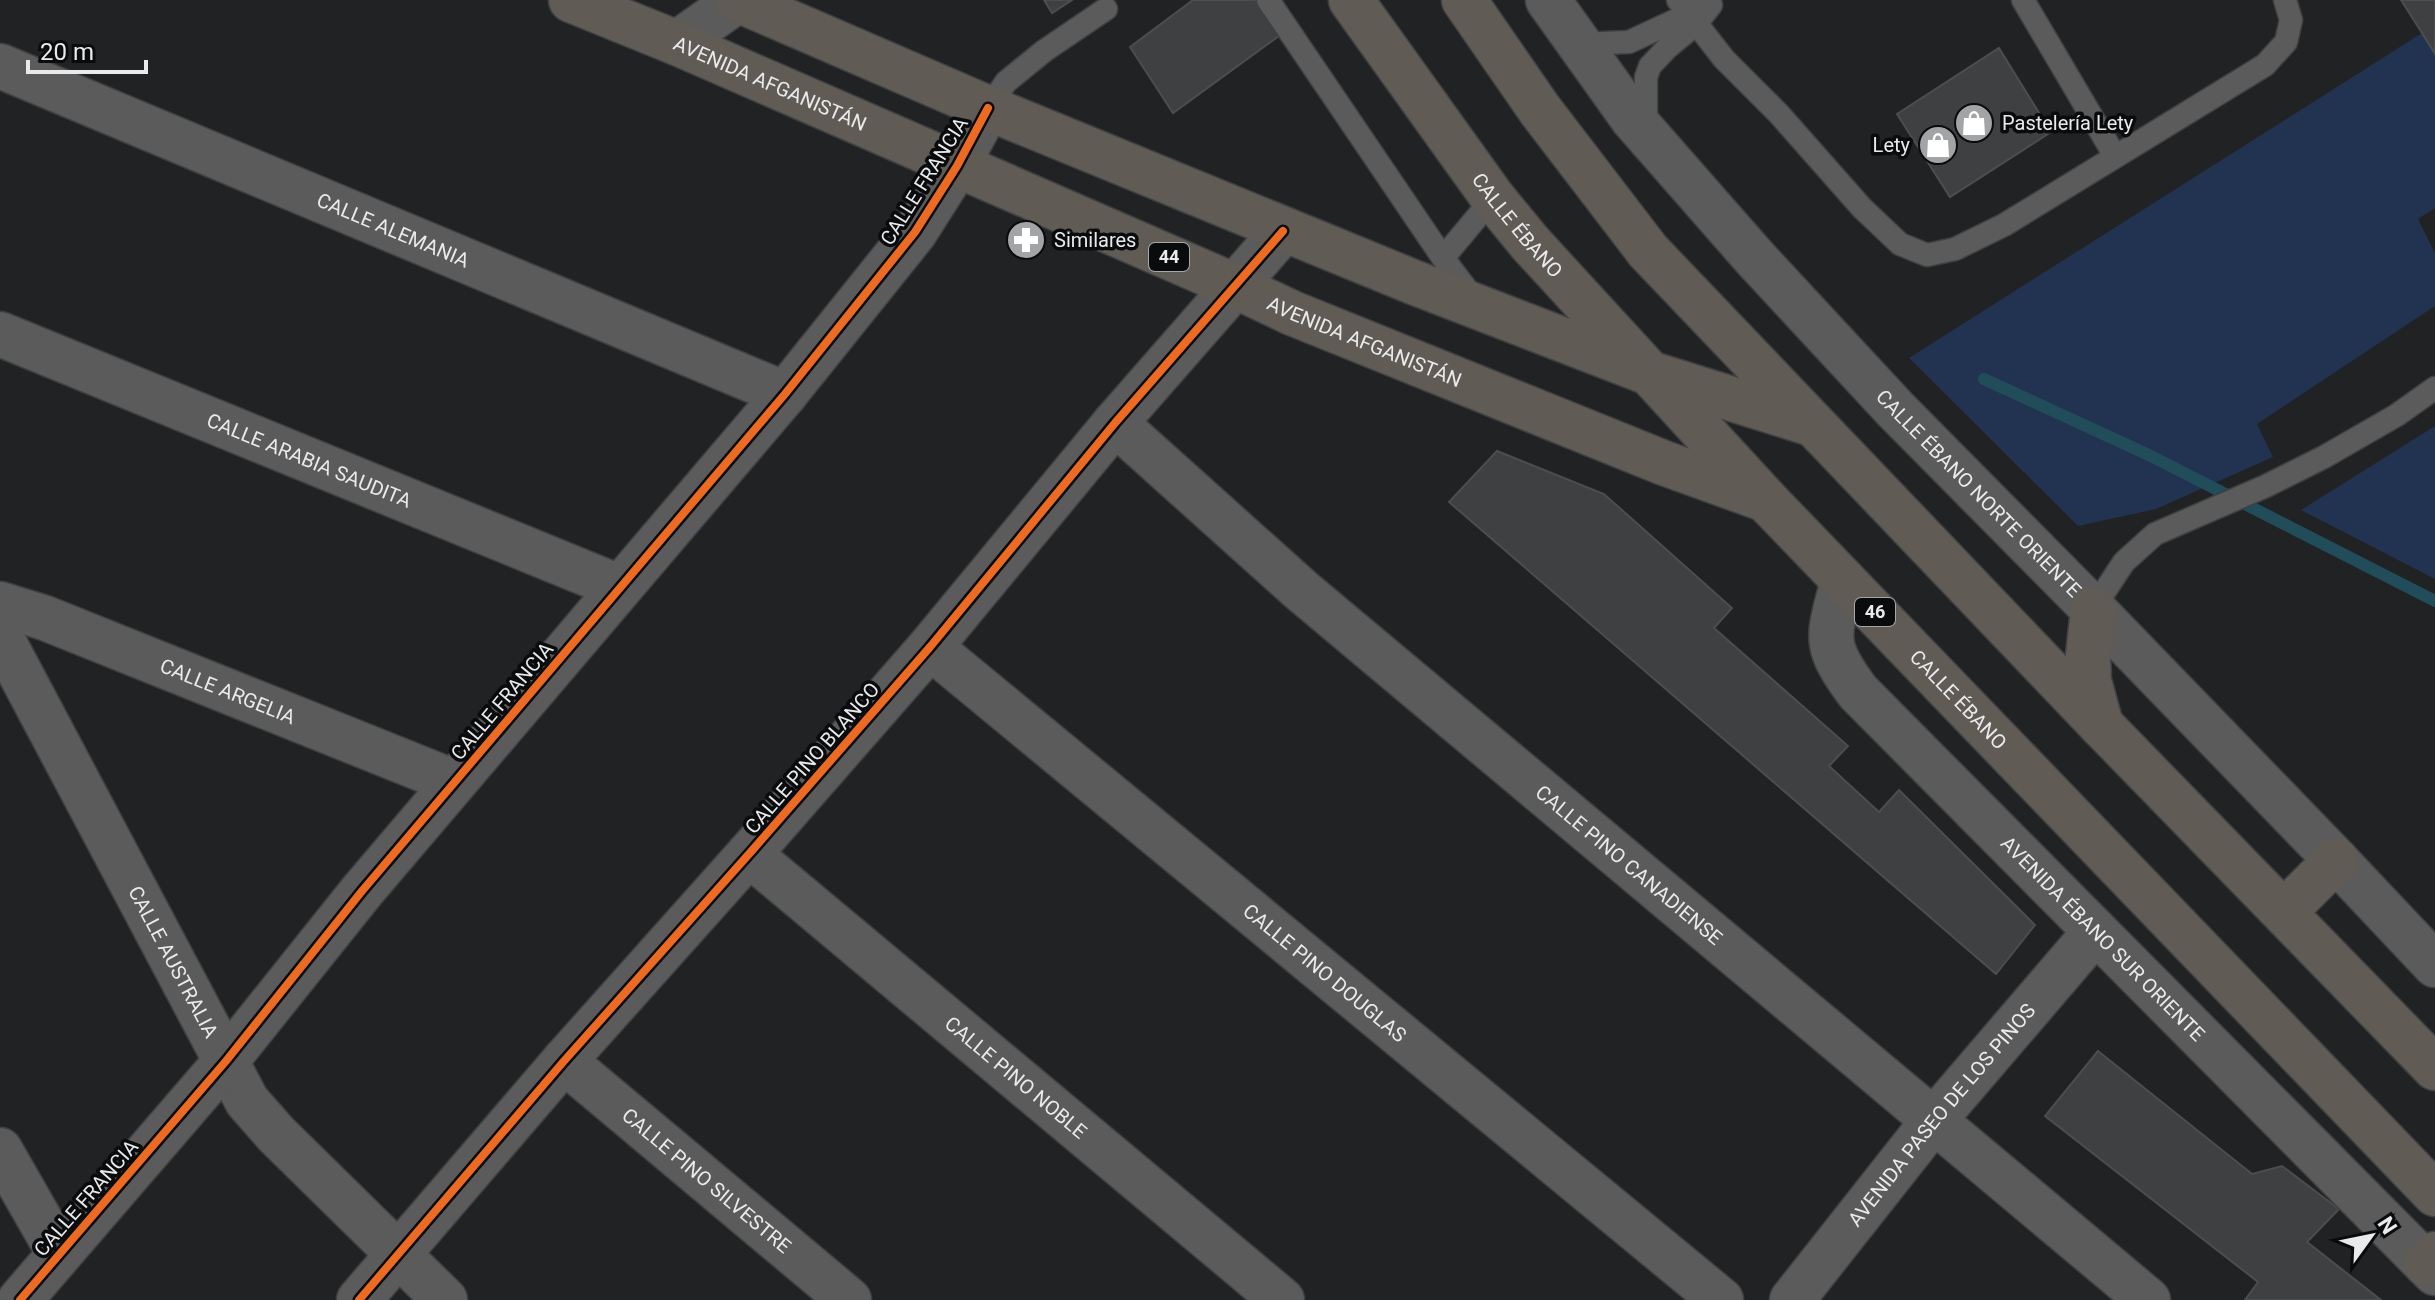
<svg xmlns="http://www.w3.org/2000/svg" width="2435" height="1300" font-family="Roboto,sans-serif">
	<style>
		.green { fill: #213350 }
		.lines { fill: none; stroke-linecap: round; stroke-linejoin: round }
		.stream { stroke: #204d59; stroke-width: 12 }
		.building { fill: #3f4041; stroke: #4c4d4e; stroke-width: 2 }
		.service-casing { stroke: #3f4041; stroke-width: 25 }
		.minor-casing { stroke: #3f4041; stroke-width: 47 }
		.tertiary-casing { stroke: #3f4041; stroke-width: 47 }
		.primary-casing { stroke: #3f4041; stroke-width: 47 }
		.service { stroke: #5b5b5c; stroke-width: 22 }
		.minor { stroke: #5b5b5c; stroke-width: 44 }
		.tertiary { stroke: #5b5b5c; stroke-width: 44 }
		.primary { stroke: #615b56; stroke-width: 44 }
		.cycleway-casing { stroke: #0a0b0c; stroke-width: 13 }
		.cycleway { stroke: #ed6a23; stroke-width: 8 }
		.labels { text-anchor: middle; stroke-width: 7; stroke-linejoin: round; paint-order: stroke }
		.shield { fill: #0a0b0c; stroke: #a5a7a8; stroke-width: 2 }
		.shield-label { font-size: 18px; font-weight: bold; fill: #e8eaeb }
		.street-label { font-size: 20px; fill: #e8eaeb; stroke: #0a0b0c }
		.poi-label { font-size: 20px; fill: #e8eaeb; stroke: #0a0b0c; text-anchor: start }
	</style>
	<rect width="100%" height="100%" fill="#212223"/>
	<path class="green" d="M2422,33L2435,54V208L2418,219L2435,253V306L2257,424L2273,457L2156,509L2078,526L1909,358Z
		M2435,426V579L2301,510Z"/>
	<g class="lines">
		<path class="stream" d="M1984,379L2151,456L2435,601"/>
	</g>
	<path class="building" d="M1044,0H1072L1052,13Z
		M1193,0H1262L1283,33L1173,113L1130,47Z
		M2401,0H2435V54L2422,33Z
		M1999,48L2051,132L1950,197L1897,114Z
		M1497,451L1604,494L1732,608L1714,628L1848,746L1829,766L1879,812L1899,790L2035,925L1996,974L1449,502Z
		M2098,1051L2252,1174L2282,1166L2339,1209L2307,1242L2381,1300H2245L2258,1282L2045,1116Z"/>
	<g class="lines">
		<defs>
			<path id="service" d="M1268,0L1443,258L1474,299
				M1678,0L1724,59L1779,114L1862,208L1900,244L1927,255L1955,249L2004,225L2265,65L2286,42L2291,20L2285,0
				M2023,0L2115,156
				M1579,44L1629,42L1700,9
				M988,108L1006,82L1044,51L1106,9
				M1646,125V77L1650,66L1668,47L1696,24L1711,5
				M1443,258L1493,198
				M2093,609L2124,562L2155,534L2266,486L2324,457L2397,415L2435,388"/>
			<g id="minor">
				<path id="s1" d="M0,66L785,394"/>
				<path id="s2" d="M0,334L619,587"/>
				<path id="s3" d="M1115,423L1301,590L2148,1300"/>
				<path id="s4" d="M0,604L45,618L454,782"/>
				<path id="s5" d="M0,635L247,1101L276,1134L445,1300"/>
				<path id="s6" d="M930,647L1721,1300"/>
				<path id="s7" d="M749,854L1282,1300"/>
				<path id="s8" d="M564,1061L849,1300"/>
				<path d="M0,1150L59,1253"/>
				<path d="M359,1300L564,1061L749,854L930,647L1115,423L1283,231"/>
			</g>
			<g id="tertiary">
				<path id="s9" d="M1548,0L1633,119L1754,257L1895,409L2093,609L2336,860L2435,965"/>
				<path d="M677,43L738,0"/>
				<path id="s10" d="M1843,580C1829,637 1821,642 1858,692L2435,1273"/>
				<path d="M20,1300L226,1061L362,891L785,394L915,232L957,166L988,108"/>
				<path id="s11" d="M1792,1300L1934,1120L2095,932"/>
			</g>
			<g id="primary">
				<path id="s12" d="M571,0L677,43L1235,286L1292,313L1664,463L1761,498"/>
				<path d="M738,0L988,108L1413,282L1652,374L1809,423"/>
				<path id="s13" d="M1351,0L1493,198L1530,243L1767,501L2435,1194"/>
				<path d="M1464,0L1540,110L1648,251L2101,725L2435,1068"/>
				<path d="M2093,609L2088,655L2089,681L2101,725"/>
				<path d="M2284,912L2336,860"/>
				<path d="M2425,1263L2435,1254"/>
			</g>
		</defs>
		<use href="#service" class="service-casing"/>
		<use href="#minor" class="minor-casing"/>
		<use href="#tertiary" class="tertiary-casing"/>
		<use href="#primary" class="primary-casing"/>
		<use href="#service" class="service"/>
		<use href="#minor" class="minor"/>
		<use href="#tertiary" class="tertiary"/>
		<use href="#primary" class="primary"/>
		<defs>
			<path id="cycleway" d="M20,1300L226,1061L362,891L785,394L915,232L957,166L988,108
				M359,1300L564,1061L749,854L930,647L1115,423L1283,231"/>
		</defs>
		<use href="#cycleway" class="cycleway-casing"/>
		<use href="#cycleway" class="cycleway"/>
	</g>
	<defs>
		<symbol id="shop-disc" viewBox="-11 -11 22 22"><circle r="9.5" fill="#a2a4a5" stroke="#0a0b0c"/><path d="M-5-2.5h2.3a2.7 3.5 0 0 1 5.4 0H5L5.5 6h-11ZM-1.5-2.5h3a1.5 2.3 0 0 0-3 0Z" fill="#fff"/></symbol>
		<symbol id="pharmacy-disc" viewBox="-11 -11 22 22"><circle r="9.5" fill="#a2a4a5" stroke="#0a0b0c"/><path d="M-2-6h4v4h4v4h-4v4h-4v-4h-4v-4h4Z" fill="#fff"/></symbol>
	</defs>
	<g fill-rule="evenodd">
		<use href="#shop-disc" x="1952" y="101" width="44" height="44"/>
		<use href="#shop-disc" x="1916" y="123" width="44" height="44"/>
		<use href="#pharmacy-disc" x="1004" y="218" width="44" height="44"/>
	</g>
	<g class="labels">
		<g class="shield">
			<rect x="1149" y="243" width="40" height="28" rx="6"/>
			<rect x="1855" y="598" width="40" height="28" rx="6"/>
		</g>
		<g class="shield-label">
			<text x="1169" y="263">44</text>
			<text x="1875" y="618">46</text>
		</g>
		<g class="street-label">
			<text dy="7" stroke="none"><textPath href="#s12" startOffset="216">AVENIDA AFGANISTÁN</textPath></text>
			<text transform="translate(924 181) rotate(-58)" y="7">CALLE FRANCIA</text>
			<text dy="7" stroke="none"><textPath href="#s13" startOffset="280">CALLE ÉBANO</textPath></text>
			<text dy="7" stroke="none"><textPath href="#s1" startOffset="426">CALLE ALEMANIA</textPath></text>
			<text dy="7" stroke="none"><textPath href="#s12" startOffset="864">AVENIDA AFGANISTÁN</textPath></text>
			<text dy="7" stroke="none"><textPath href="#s2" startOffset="334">CALLE ARABIA SAUDITA</textPath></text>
			<text dy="7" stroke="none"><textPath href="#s9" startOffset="656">CALLE ÉBANO NORTE ORIENTE</textPath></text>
			<text dy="7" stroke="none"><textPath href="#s4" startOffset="244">CALLE ARGELIA</textPath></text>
			<text dy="7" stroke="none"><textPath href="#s13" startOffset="928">CALLE ÉBANO</textPath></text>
			<text transform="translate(502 701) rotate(-50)" y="7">CALLE FRANCIA</text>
			<text transform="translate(812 758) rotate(-49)" y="7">CALLE PINO BLANCO</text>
			<text dy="7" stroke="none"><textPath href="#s3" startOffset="678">CALLE PINO CANADIENSE</textPath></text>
			<text dy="7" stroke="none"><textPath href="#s10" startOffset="468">AVENIDA ÉBANO SUR ORIENTE</textPath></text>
			<text dy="7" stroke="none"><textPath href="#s5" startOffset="370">CALLE AUSTRALIA</textPath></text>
			<text dy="7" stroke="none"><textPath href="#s6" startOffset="512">CALLE PINO DOUGLAS</textPath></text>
			<text dy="7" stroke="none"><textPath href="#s7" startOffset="348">CALLE PINO NOBLE</textPath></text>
			<text dy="7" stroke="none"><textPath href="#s11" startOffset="238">AVENIDA PASEO DE LOS PINOS</textPath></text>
			<text dy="7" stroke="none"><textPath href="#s8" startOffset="186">CALLE PINO SILVESTRE</textPath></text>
			<text transform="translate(86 1198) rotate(-49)" y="7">CALLE FRANCIA</text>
		</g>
		<g class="poi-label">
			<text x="2002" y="130">Pastelería Lety</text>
			<text x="1910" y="152" text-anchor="end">Lety</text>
			<text x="1054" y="247">Similares</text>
		</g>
	</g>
	<g transform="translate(2371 1236) rotate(57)" stroke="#0a0b0c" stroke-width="6" paint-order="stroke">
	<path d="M0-6L14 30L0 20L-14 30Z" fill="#e8eaeb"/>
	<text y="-12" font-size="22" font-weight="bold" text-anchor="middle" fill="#e8eaeb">N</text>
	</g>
	<path d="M28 60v12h118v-12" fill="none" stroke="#e8eaeb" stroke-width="4"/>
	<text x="40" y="60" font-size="24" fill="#e8eaeb" stroke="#0a0b0c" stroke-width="6" paint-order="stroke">20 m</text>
</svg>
